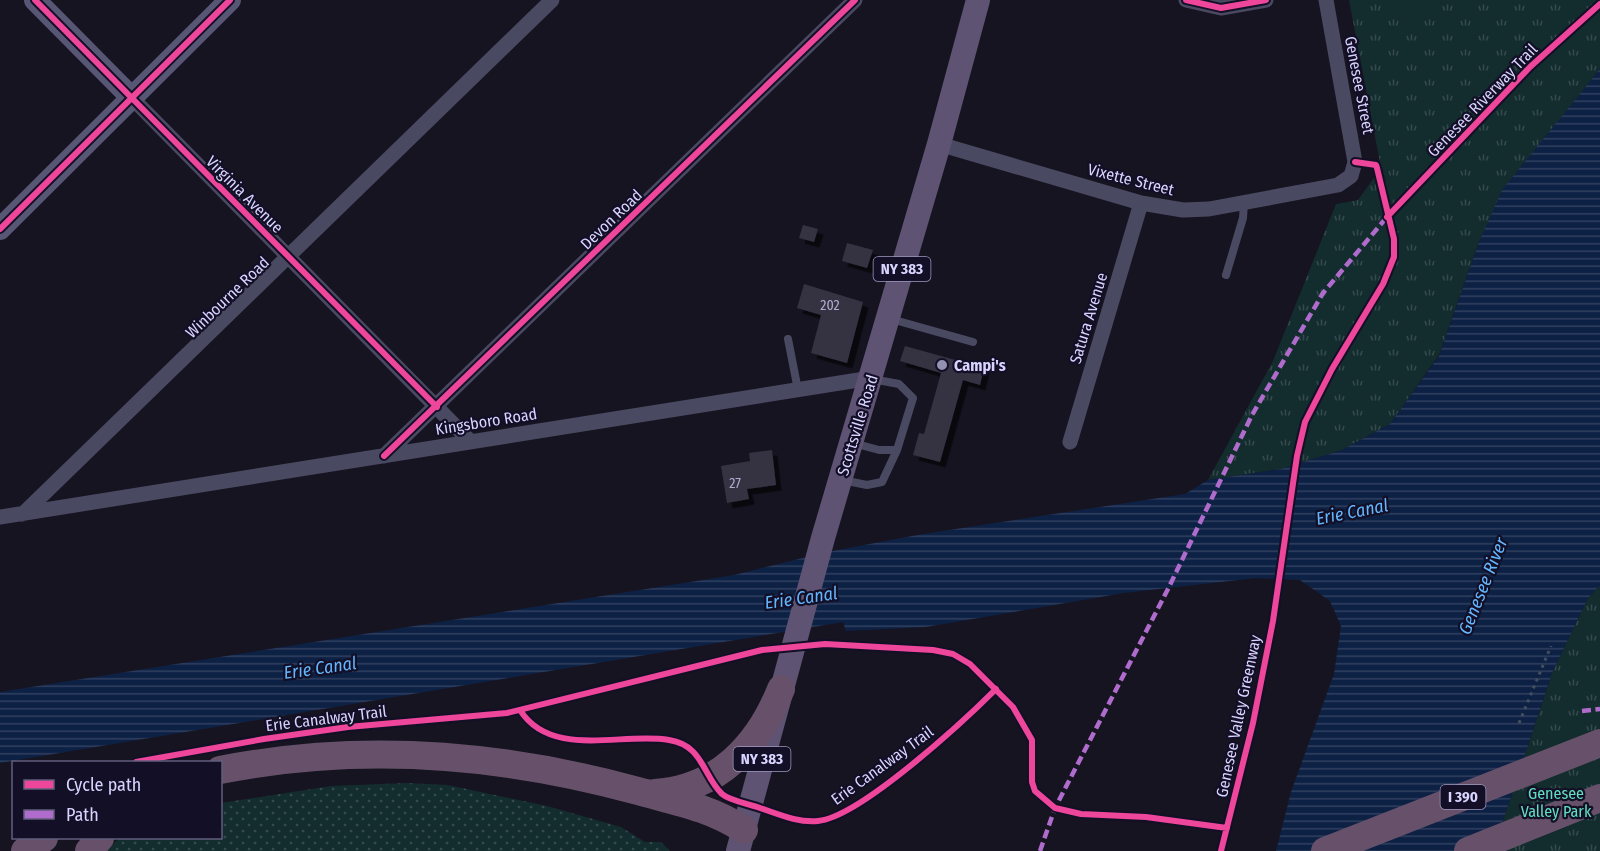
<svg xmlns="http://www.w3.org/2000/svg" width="1600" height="851" font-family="'Fira Sans Condensed',sans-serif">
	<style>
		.grass { fill: url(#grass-dots) }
		.park { fill: url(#park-tufts) }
		.pitch { fill: #132c2d }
		.water { fill: url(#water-rules) }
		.building { fill: #343243; filter: url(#shadow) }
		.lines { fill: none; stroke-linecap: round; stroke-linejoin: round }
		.path { stroke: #44505f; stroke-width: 3; stroke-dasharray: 3 4.5; stroke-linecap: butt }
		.lane { stroke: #4a4962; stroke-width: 8 }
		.street { stroke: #4a4962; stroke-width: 15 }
		.secondary { stroke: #575674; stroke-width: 22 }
		.primary { stroke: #5e5373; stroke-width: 24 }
		.highway { stroke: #67516a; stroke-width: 28 }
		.quiet { stroke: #b06ccc; stroke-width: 4.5; stroke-dasharray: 9 4.5; stroke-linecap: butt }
		.cycleway-casing { stroke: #130f26; stroke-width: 10 }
		.cycleway { stroke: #ed469a; stroke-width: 6 }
		.poi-dot { fill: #9591b1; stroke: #130f26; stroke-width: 2 }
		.labels { text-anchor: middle; stroke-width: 4.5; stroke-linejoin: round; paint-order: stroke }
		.number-label { font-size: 14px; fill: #b0acd0 }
		.shield { fill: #130f26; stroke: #9e99be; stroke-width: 1.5 }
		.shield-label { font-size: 15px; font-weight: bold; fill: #d9d4ff }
		.street-label { font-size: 16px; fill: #d9d4ff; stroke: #130f26 }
		.poi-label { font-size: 16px; font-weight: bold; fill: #d9d4ff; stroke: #130f26; text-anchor: start }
		.park-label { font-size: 16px; fill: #5fe0c0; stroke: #130f26 }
		.water-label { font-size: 18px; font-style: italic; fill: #62b6ff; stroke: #130f26 }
	</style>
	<defs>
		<pattern id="grass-dots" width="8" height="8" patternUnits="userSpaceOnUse" patternTransform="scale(1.5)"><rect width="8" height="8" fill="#132c2d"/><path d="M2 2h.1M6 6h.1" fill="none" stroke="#354a4c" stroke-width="1.8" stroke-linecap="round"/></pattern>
		<pattern id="park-tufts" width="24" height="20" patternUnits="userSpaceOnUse" patternTransform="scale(1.5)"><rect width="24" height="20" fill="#132c2d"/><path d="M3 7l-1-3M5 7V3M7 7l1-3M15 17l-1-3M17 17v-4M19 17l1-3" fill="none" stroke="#354a4c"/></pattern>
		<pattern id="water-rules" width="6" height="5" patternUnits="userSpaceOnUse" patternTransform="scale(1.5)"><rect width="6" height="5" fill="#0d2144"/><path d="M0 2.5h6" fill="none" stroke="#304060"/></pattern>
		<filter id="shadow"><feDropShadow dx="5.5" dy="5.5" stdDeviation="0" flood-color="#0009"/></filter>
	</defs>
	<rect width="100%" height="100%" fill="#161421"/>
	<path class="grass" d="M407,783L448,785L547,806L621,827L645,842H661L670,851H106L119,838H220L221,803L331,786Z"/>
	<path class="park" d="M1349,0H1600V69L1573,103L1479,242L1439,355L1390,424L1342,450L1281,469L1208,480L1273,361L1336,204L1358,200L1381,168Z
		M1600,585V851H1493L1552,673L1588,598Z"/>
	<path class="pitch" d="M1397,0H1423L1425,12L1400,17Z"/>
	<path class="water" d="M1600,69V585L1588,598L1552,673L1493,851H1276L1291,792L1334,674L1341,626L1330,601L1300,580L1256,578L1124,593L926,627L846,631L843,622L0,763V692L734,575L827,552L923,534L1185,494L1208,480L1281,469L1342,450L1390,424L1439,356L1479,242L1502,190Z"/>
	<path class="building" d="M803,225L818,229L814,242L799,238Z
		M847,243L873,250L867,268L842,261Z
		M804,284L863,302L847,363L811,353L821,315L797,308Z
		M905,346L984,368L980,385L963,380L940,462L913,455L919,433L924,434L941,373L900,361Z
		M772,450L776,485L747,489L749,499L727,503L721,466L750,461L749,453Z"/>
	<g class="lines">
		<path class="path" d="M1519,723L1551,646"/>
		<path class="lane" d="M1226,275L1243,218L1244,203
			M891,319L973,342
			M788,339L798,390
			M853,443L879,450H897L913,398L899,384L872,379
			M842,480L867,485L882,482L897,450"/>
		<path class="street" d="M1186,0L1221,8L1266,0
			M131,97L471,442
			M939,144L1141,203L1183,210L1209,209L1338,185L1351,176L1355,162L1326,0
			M1070,442L1141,203
			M384,456L855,0
			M23,514L552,0
			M0,517L871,378"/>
		<path class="secondary" d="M35,0L131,97
			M0,229L230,0"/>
		<path class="primary" d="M738,851L823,538L939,144L978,0"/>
		<path class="highway" d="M220,770C362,742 500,753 638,791C674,801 712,808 744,830
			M655,793C718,789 759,745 781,689
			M25,851L44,838
			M89,851L100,838
			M1325,851L1600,743
			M1468,851L1600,798"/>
		<path class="quiet" d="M1582,711L1600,709
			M1040,851L1055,808L1168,589L1252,415L1323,293L1387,217"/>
		<defs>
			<path id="cycleway" d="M35,0L437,407
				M1186,0L1221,8L1266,0
				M1387,217L1530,67L1600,4
				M0,229L230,0
				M384,456L855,0
				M520,710C551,759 622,732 669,740C703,745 703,776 722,794C730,801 750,804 760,808C778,814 798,823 818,821C860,817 964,721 996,689
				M136,762L264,739L348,727L507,713L762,650L825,644L933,650L953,654L970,664L1013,707L1032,740V782L1035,791L1055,808L1081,814L1146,817L1227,828
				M1221,851L1253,723L1273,621L1297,456L1305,422L1332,369L1383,284L1394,257V239L1377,168L1376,165L1355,162"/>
		</defs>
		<use href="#cycleway" class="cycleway-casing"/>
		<use href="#cycleway" class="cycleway"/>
	</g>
	<circle class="poi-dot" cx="942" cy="365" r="6"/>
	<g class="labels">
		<g class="number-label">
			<text x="830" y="310">202</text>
			<text x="735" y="488">27</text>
		</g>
		<g class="shield">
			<rect x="873.5" y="257" width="57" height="24" rx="4.5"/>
			<rect x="733.5" y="747" width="57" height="24" rx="4.5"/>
			<rect x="1440.5" y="785" width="45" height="24" rx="4.5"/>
		</g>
		<g class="shield-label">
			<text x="902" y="274">NY 383</text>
			<text x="762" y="764">NY 383</text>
			<text x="1463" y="802">I 390</text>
		</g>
		<g class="street-label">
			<text transform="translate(1360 85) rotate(79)" y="6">Genesee Street</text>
			<text transform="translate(1482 100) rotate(-46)" y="6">Genesee Riverway Trail</text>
			<text transform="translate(1131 179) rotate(14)" y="6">Vixette Street</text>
			<text transform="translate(245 194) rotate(45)" y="6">Virginia Avenue</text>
			<text transform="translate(611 219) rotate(-44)" y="6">Devon Road</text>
			<text transform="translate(227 297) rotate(-44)" y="6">Winbourne Road</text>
			<text transform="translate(1088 318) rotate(-73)" y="6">Satura Avenue</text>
			<text transform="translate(486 421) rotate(-9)" y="6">Kingsboro Road</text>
			<text transform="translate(857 425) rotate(-73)" y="6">Scottsville Road</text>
			<text transform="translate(1238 716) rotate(-78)" y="6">Genesee Valley Greenway</text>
			<text transform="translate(326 718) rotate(-7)" y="6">Erie Canalway Trail</text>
			<text transform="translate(882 765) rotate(-36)" y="6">Erie Canalway Trail</text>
		</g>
		<g class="poi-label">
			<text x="954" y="371">Campi's</text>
		</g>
		<g class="park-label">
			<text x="1556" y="799">Genesee<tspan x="1556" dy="18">Valley Park</tspan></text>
		</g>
		<g class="water-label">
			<text transform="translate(1352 512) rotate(-11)" y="6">Erie Canal</text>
			<text transform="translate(1483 586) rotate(-68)" y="6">Genesee River</text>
			<text transform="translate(801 598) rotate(-8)" y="6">Erie Canal</text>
			<text transform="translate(320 668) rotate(-8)" y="6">Erie Canal</text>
		</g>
	</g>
	<rect x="12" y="761" width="210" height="78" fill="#130f26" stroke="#625e7d" stroke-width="1.5"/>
	<rect x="24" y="780" width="30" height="9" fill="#ed469a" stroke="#625e7d" stroke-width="1.5"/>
	<text x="66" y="791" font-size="18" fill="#d9d4ff">Cycle path</text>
	<rect x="24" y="810" width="30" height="9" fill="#b06ccc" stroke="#625e7d" stroke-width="1.5"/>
	<text x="66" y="821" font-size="18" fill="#d9d4ff">Path</text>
</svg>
